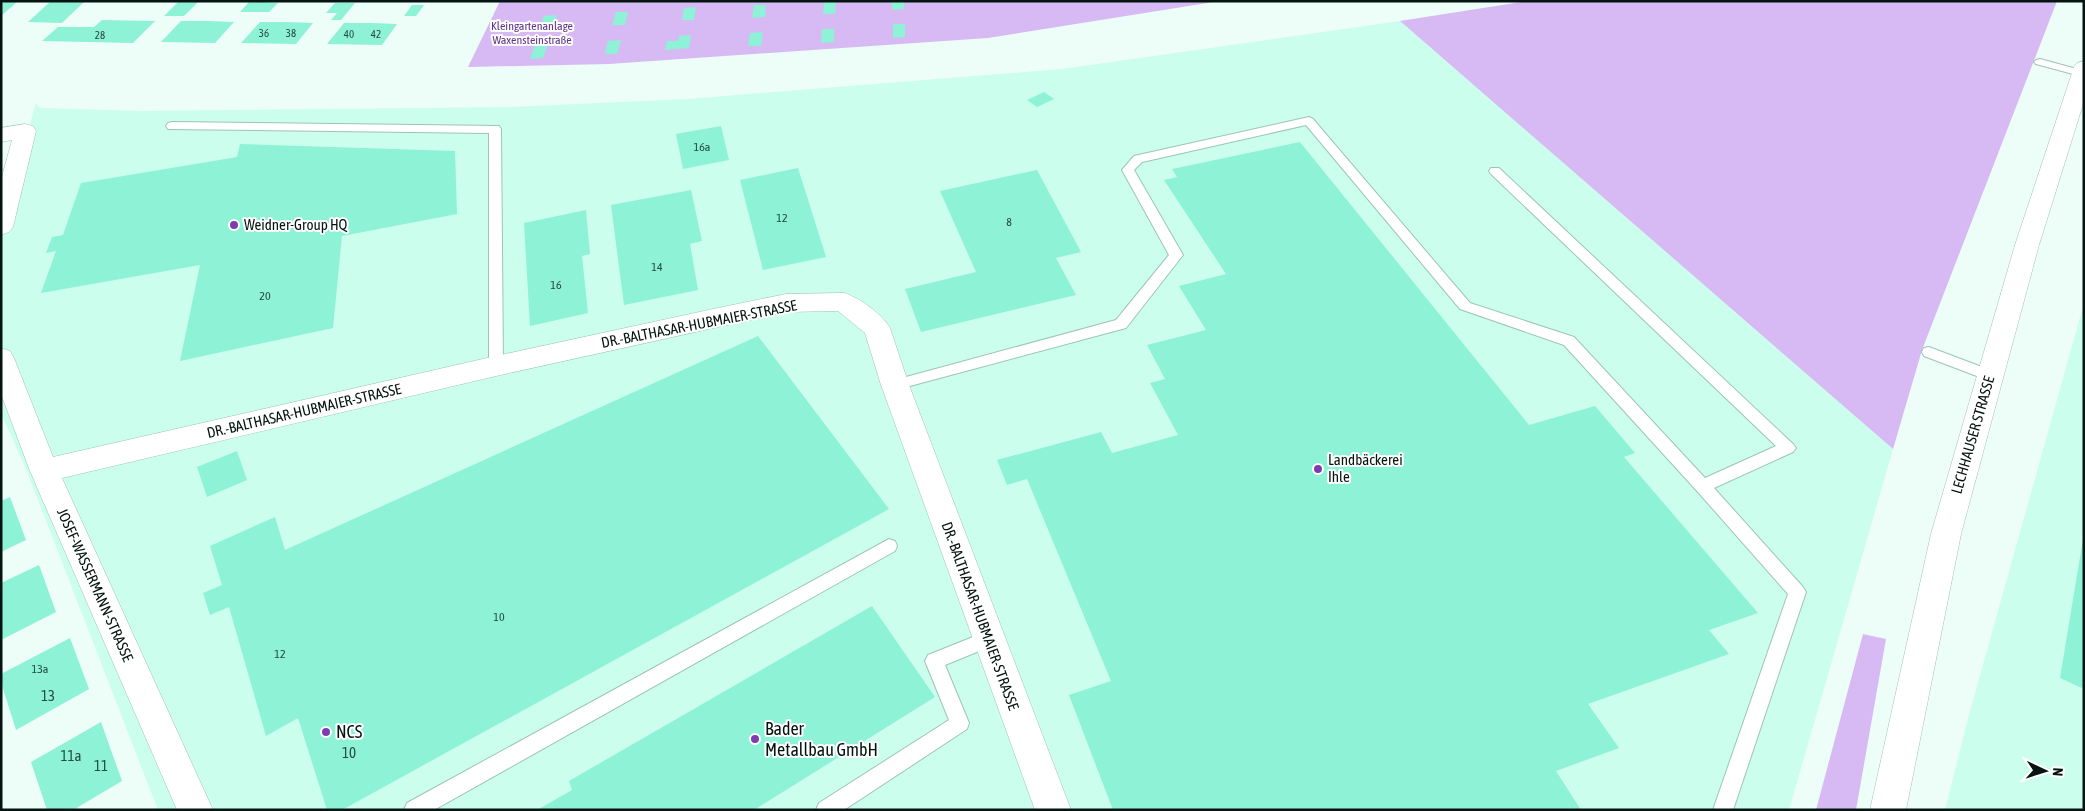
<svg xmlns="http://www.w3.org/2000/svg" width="2085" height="811" font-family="'Asap Condensed',sans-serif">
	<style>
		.built { fill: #cbfeed }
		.green { fill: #d7baf4 }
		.building { fill: #8df2d6 }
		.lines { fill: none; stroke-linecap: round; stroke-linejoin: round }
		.lane-casing { stroke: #9cc4b7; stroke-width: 2 }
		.street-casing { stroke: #9cc4b7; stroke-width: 1 }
		.secondary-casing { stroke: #9cc4b7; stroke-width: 1 }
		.lane { fill: #fff; fill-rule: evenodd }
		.street { fill: #fff; fill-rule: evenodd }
		.secondary { fill: #fff; fill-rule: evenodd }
		.poi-dot { fill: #7d3cb0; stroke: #fff; stroke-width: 2 }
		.labels { text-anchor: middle; stroke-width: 4; stroke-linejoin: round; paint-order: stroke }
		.far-number-label { font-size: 11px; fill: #274c42 }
		.far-park-label { font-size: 12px; fill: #603384; stroke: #fff }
		.number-label { font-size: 12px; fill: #274c42 }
		.poi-label { font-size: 15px; fill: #051410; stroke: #fff; text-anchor: start }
		.street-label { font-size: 15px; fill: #051410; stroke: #fff }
		.near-number-label { font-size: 15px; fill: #274c42 }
		.near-poi-label { font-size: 18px; fill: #051410; stroke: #fff; text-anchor: start }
	</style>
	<rect width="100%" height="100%" fill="#edfdf8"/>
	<path class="built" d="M1400,21L1893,449L1789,810H158L26,469L1,413V226L36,103L39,108L141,111L511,107L687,99L1062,69Z
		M2084,303V810H1945L1967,722Z"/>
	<path class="green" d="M500,1H1220L988,38L609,64L468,67Z
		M1528,1H2057L1922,350L1893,449L1400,21Z
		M1863,634L1886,639L1856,810H1816Z"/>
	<path class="building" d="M1,1H18L1,16Z
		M51,1H85L62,23L28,22Z
		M836,1L835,14H823L824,2Z
		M892,1H904V9L892,10Z
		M178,2H198L184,16H164Z
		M249,2H263L278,3L269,12H240Z
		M335,3H355L341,20H331L337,13H326Z
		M412,5H424L416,16H404Z
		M754,5H766L765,17L752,18Z
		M696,7L694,20H682L684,8Z
		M616,12H628L625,25H612Z
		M557,15L552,28L540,29L544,16Z
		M102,20L155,21L133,43L42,41L58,27H94Z
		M181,21H208L234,22L215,43L161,42Z
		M260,22H287L313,23L296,44L241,43Z
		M344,23H371L397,24L382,45L327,44Z
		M893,24H905V37L893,38Z
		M822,29H834V42L821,43Z
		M763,32L761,46H748L750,33Z
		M691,35L689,48L665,50L667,41H678L679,36Z
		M621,40L617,54H605L608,41Z
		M548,44L543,58L530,59L535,45Z
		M1044,92L1054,99L1037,107L1027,100Z
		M721,126L729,160L683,169L676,134Z
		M1300,142L1529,425L1595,406L1635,453L1624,457L1758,613L1709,630L1729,654L1588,704L1619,748L1556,771L1581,810H1113L1069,695L1111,681L1027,479L1007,485L997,460L1101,432L1112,453L1178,435L1150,383L1165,379L1147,345L1206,330L1179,286L1226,274L1164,180L1177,177L1172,169Z
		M240,144L455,151L457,214L342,236L333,328L180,361L200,265L41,293L56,251L46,253L52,237L63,235L81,183L237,157Z
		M798,168L826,257L763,270L740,180Z
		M1037,170L1081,252L1056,258L1076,295L921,332L905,289L976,272L940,191Z
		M691,190L702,241L690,244L698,290L624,305L611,205Z
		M586,210L590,254L582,256L588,313L530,326L524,223Z
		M758,336L889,509L342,810H327L298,718L266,736L229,607L210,615L203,593L222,585L210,546L275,517L285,550Z
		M237,451L247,480L207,497L197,467Z
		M10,497L26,540L1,552V501Z
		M2083,539H2084V689L2060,678Z
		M39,565L56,612L1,640V583Z
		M872,606L935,697L754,810H537L572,790L569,781Z
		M70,638L89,689L16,730L1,682V674Z
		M101,722L122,781L73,810H47L31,762Z"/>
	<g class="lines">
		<defs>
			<path id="lane" d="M2040,59L2084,71V77L2036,64L2034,62L2036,60Z
				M1309,117L1313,119L1470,303L1574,337L1705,478L1776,446L1491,174L1489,171L1491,168H1499L1793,444L1796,448L1793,452L1714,488L1803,587L1806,592L1733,810H1713L1788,594L1697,491L1564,345L1460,309L1306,125L1142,162L1134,170L1183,255L1126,328L895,390L890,389L888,385L890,381L895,380L1116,320L1169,255L1122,170L1134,156Z
				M172,122L499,126L501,129L503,366L501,370L496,371L491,370L489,366V133L168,129L166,126L168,123Z
				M1929,347L1995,372L1997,376L1995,380L1990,381L1924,356L1922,352L1924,348Z
				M889,539L895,541L897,546L895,551L434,810H404L407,803Z
				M988,631L994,633L997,639L994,645L945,665L969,723L967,729L844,810H816L819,803L949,720L925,661L928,655Z"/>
			<path id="street" d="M25,124L33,126L36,131L13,227L9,232L1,235V180L12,140L1,142V128Z
				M844,293C860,298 882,314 890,328L909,385L1071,810H1035L881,385L865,333L838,311L786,312L496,376L62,478L213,810H177L30,471L1,394V348L10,351L14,358L53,457L496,356L713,309L786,294Z"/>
			<path id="secondary" d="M2084,61V101L2039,245L1961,534L1906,810H1870L1931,534L2015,245L2074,67L2077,63Z"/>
		</defs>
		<use href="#lane" class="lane-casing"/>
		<use href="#street" class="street-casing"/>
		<use href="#secondary" class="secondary-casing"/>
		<use href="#lane" class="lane"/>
		<use href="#street" class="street"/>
		<use href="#secondary" class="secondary"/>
	</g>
	<g class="poi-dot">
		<circle cx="234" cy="225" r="5"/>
		<circle cx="1318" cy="469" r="5"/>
		<circle cx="326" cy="732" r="5"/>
		<circle cx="755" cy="739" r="5"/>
	</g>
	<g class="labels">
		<g class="far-number-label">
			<text x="264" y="37">36</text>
			<text x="291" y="37">38</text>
			<text x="349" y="38">40</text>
			<text x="376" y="38">42</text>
			<text x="100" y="39">28</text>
		</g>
		<g class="far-park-label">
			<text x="532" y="30">Kleingartenanlage<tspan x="532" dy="14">Waxensteinstraße</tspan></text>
		</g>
		<g class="number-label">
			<text x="702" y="151">16a</text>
			<text x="782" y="222">12</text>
			<text x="1009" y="226">8</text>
			<text x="657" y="271">14</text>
			<text x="556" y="289">16</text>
			<text x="265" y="300">20</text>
			<text x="499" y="621">10</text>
			<text x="280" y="658">12</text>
			<text x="40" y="673">13a</text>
		</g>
		<g class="poi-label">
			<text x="244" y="230">Weidner-Group HQ</text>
			<text x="1328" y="465">Landbäckerei<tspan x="1328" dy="17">Ihle</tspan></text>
		</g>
		<g class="street-label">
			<text transform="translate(699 324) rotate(-11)" y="5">DR.-BALTHASAR-HUBMAIER-STRASSE</text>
			<text transform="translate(304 411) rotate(-13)" y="5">DR.-BALTHASAR-HUBMAIER-STRASSE</text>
			<text transform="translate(1973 435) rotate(-74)" y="5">LECHHAUSER STRASSE</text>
			<text transform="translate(95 585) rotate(66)" y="5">JOSEF-WASSERMANN-STRASSE</text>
			<text transform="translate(980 616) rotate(70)" y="5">DR.-BALTHASAR-HUBMAIER-STRASSE</text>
		</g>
		<g class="near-number-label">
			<text x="48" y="701">13</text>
			<text x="349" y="758">10</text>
			<text x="71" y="761">11a</text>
			<text x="101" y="771">11</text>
		</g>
		<g class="near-poi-label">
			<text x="765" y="735">Bader<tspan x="765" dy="21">Metallbau GmbH</tspan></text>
			<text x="336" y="738">NCS</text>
		</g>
	</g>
	<rect width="2085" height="811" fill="none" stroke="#051410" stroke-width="5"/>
	<g transform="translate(2045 771) rotate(94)" stroke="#ffffff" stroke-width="4" paint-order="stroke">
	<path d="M0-4L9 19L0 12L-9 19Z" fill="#051410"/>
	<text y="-8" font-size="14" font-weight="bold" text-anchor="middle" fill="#051410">N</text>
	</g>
</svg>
